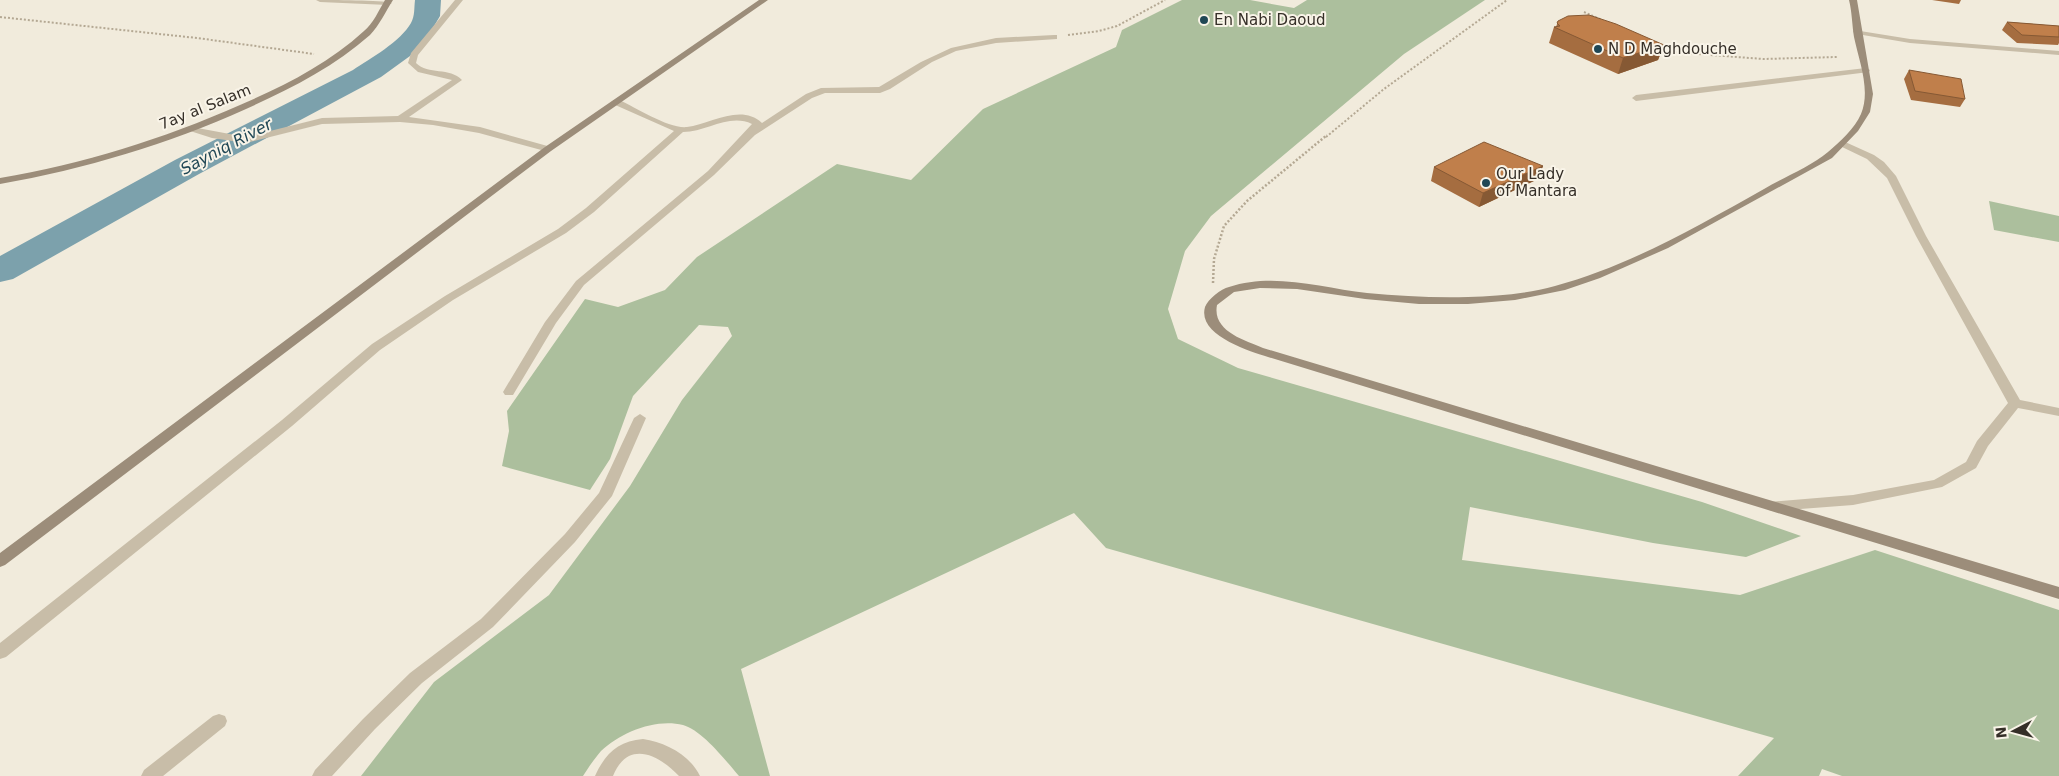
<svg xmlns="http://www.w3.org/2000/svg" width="2059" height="776" font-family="'DejaVu Sans',sans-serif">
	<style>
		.green { fill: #acbf9d }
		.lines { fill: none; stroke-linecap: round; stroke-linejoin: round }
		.river { fill: #7ca1ac; fill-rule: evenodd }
		.path-far1 { stroke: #b4a893; stroke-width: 2; stroke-dasharray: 2 2; stroke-linecap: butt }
		.path { stroke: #b4a893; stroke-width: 2.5; stroke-dasharray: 2 2; stroke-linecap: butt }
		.lane { fill: #c8bda8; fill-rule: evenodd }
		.street { fill: #c8bda8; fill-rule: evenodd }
		.secondary { fill: #9c8d7a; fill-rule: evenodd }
		.wall { fill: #a56d40 }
		.shaded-wall { fill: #865934 }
		.building { fill: #c07f4b; stroke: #865934 }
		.poi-dot { fill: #204755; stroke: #f9f4e8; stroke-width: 2 }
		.labels { text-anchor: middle; stroke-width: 4; stroke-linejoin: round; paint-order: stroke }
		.far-poi-label { font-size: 15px; fill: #352f28; stroke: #f9f4e8; text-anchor: start }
		.far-street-label { font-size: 15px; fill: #352f28; stroke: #f9f4e8 }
		.far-water-label { font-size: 16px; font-style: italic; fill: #204755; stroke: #f9f4e8 }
	</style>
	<rect width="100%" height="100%" fill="#f1ebdc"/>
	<path class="green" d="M1182,0H1250L1294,8L1307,0H1485L1404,54L1211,216L1185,251L1168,309L1178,339L1238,368L1702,502L1801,536L1746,557L1653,543L1470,507L1462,560L1740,595L1875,550L2059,610V776H1842L1822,769L1819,776H1738L1774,738L1106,548L1074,513L741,669L770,776H739C726,761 702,730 683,725C656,718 621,732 601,751C595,758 588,768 583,776H361L434,682L549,595L630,486L682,400L732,336L728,327L699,325L633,396L610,459L590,490L502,466L509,431L507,411L585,299L618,307L665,290L697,257L837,164L911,180L983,109L1116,47L1122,30Z
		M1989,201L2059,216V242L1994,230Z"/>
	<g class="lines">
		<path class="river" d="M415,0H441L440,16L427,38L410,56L381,77L199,174L13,279L0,282V256L175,160L353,70C370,59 401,41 411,23C415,16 414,8 415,0Z"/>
		<path class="path-far1" d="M1584,12L1602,20
			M0,17L197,38L314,54
			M1068,35L1099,31L1117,26L1165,0
			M1659,51L1763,59L1837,57
			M1326,137L1384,89L1507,0"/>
		<path class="path" d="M1213,283L1214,259L1224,226L1247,201L1327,135"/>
		<path class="lane" d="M1854,30L1910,39L2059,51V55L1910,43L1857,34L1853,32Z
			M1866,68L1870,70L1869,72L1636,101L1632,98L1636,95Z"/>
		<path class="street" d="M316,0C331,0 382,0 392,3L388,5L320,2Z
			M455,0H463L418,55L416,63C428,75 450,67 462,80L409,117L480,127L551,147V151H545L479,133L433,125L400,122L322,124L246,143L212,138L187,130L192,127L246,137L322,118L398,116L452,80L418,72L408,63L411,53Z
			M1054,35H1057V39L996,43L956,51L932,62L890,89L880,93H825L812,98L755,135L714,175L584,285L556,323L513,395H505L503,392L545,322L576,281L708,171L752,124C729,113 707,132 683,132L594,212L566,233L453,300L380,350L292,426L6,657L0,659V643L282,420L372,344L445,296L558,229L586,208L674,131L613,104V100H619C637,108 669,129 687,127C710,124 741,103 762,123L806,94L821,88L879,87L921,62L951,48L996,38Z
			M1843,141L1874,155L1884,162L1896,176L1926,236L2020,400L2059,408V416L2018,408L1988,446L1976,468L1942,487L1853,505L1774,511L1769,510L1767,506L1769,502L1853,495L1934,480L1966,462L1977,441L2008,403L1916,236L1887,178L1867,159L1840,146V142Z
			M640,414L646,418L612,496L575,542L493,627L422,683L375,729L332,776H312L315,770L363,719L410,673L481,619L565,534L599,493L634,418Z
			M219,714L225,716L227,721L225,726L163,776H141L144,770L213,716Z
			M643,739C665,742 690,755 700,776H679C659,755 628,739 613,776H595C605,754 618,741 643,739Z"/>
		<path class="secondary" d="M385,0H393C386,11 379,26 370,35C334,67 290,89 246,109C168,144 85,169 0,184V178C83,164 163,139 240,105C284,86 328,64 364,31C373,24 379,10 385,0Z
			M759,0H768L551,151L5,565L0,567V553L545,147Z
			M1849,0H1857L1873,94L1870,112L1858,131L1832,158L1668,248L1600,278L1565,290L1515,300L1468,304H1419L1365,299L1297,289L1260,288L1234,292L1217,305C1212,331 1244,340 1263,348L2059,587V599L1268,357C1249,351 1197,335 1205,307C1208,299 1221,289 1229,287C1274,272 1322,288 1367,293C1400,296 1434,298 1468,297C1497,296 1527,294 1555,286C1629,266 1698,226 1764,189C1784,177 1810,167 1828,152C1840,142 1855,128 1861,114C1871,90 1859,61 1854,37C1852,24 1852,12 1849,0Z"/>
	</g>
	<path class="wall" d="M1932,0H1961L1959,4Z
		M1558,21L1664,45L1658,60L1618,74L1549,43L1554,27H1556Z
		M2007,22L2059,26V43L2058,45L2017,43L2002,30Z
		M1909,70L1965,99L1960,107L1911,100L1904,79Z
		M1543,166L1538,179L1479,207L1431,181L1434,167Z"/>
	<path class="shaded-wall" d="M1664,45L1658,60L1618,74L1623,58Z
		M1543,166L1538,179L1479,207L1483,193Z"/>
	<path class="building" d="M1589,15L1616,24L1664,45L1623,58L1554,27L1560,26L1557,23L1558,21L1568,16Z
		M2007,22L2059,26V37L2022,35Z
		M1909,70L1961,79L1965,99L1915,91Z
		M1484,142L1543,166L1483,193L1434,167Z"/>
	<g class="poi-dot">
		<circle cx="1204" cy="20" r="5"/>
		<circle cx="1598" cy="49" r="5"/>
		<circle cx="1486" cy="183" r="5"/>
	</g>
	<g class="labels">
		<g class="far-poi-label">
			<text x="1214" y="25">En Nabi Daoud</text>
			<text x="1608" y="54">N D Maghdouche</text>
			<text x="1496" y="179">Our Lady<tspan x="1496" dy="17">of Mantara</tspan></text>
		</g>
		<g class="far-street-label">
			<text transform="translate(205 107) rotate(-22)" y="5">7ay al Salam</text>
		</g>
		<g class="far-water-label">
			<text transform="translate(226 146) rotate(-28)" y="6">Sayniq River</text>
		</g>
	</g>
	<g transform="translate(2014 731) rotate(264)" stroke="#f9f4e8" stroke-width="4" paint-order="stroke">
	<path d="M0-4L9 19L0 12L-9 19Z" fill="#352f28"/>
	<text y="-8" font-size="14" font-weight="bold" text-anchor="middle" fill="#352f28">N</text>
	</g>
</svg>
